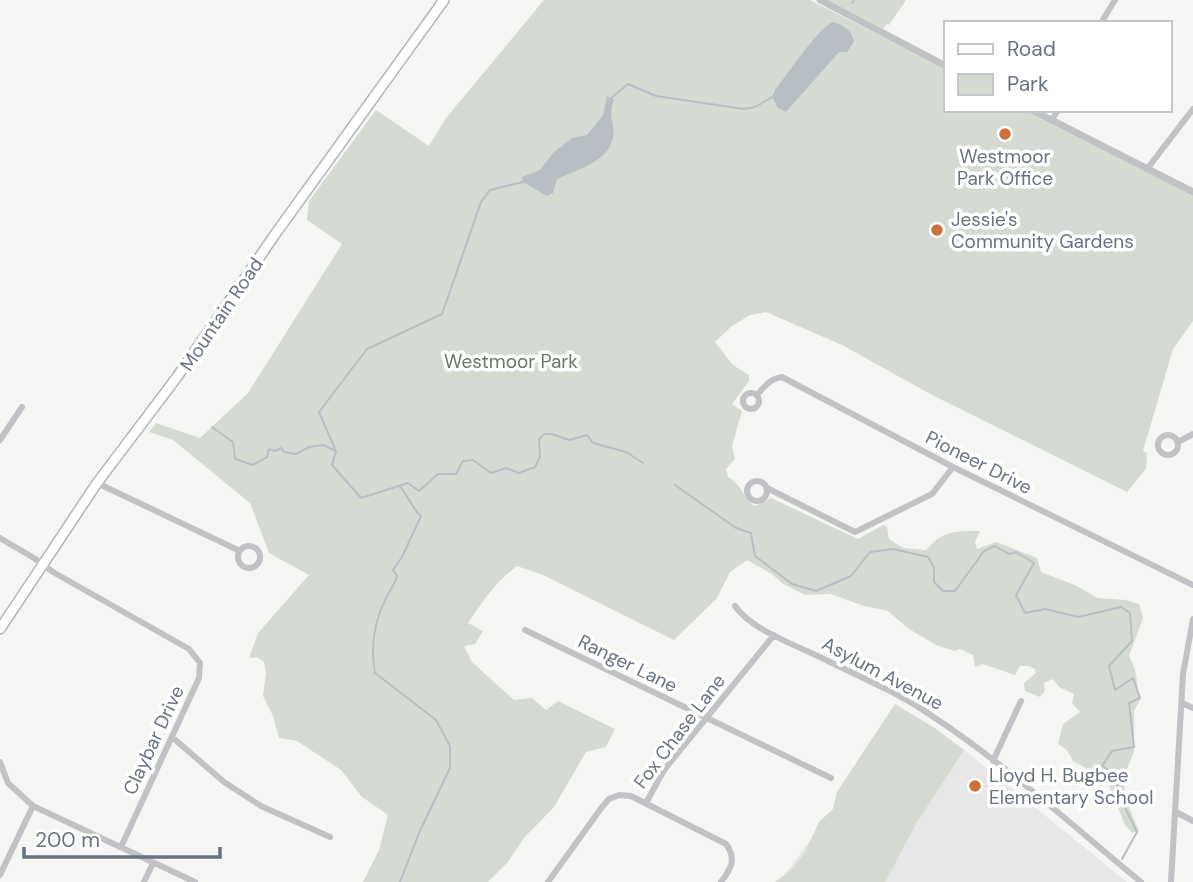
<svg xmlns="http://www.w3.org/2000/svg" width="1193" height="882" font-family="'DM Sans',sans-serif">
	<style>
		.built { fill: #e6e7e6 }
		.green { fill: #d5dad3 }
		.water { fill: #b7bfc5 }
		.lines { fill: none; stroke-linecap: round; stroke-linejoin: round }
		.stream { stroke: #b7bfc5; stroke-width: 2 }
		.secondary-casing { stroke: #b0b4b8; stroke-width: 12 }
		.minor { stroke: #c0c2c6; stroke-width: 6 }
		.tertiary { stroke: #c0c2c6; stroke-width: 7 }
		.secondary { stroke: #fff; stroke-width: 9 }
		.poi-dot { fill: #cd713c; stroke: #fff; stroke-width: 2.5 }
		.labels { text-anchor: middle; stroke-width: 7; stroke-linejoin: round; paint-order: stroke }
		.poi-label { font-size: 19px; fill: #697380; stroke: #fff; text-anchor: start }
		.street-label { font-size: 19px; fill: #697380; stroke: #fff }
		.park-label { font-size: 19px; fill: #687867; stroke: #fff }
	</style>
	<rect width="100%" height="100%" fill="#f5f6f3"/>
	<path class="built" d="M907,711L922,720L964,750L1127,882H779Z"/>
	<path class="green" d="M544,0H810L946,69V110H1027L1193,195V321L1173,349L1143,451L1147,453L1146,469L1127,492L932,395L842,345L766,312L750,315L732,326L715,342L733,365L749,375V381L732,404L742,411L732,446L735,459L726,469L728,477C746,488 739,496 755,506L771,498L858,539L883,525L887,527L889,539L903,548L926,550C944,530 954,531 980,531L975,542L977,549L996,542L1037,558L1041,572L1077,586L1097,598L1126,600L1139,604L1143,618L1129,656L1135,669L1140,700L1134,711V752L1126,771L1124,795L1139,831L1132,833L1125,825L1108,783L1089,782L1093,772L1073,761L1067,750L1058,744L1063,724L1080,712L1072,703L1074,694L1059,687L1053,679L1044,683L1045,691L1040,697L1025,691L1024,683L1036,673L1035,669L1028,666H1020L1015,675L983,664L975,667L973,655L960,649L955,651L938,646L909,629L888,611L864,606L831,594L805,595L782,583L772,574L747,560L730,572L717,598L674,640L543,575L517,566C496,581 483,601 468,623L483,631L475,644L464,646L472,662L514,700L532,698L546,710L558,701L615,729L606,747L586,752L554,807L524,838L508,862L488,882H363L379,850L388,815L362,797L341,770L297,741L279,738L273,716L263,696L266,674L264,662L257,657L249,658L258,633L309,575L269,553L250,503L173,440L149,432L156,423L200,438L248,393L342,244L307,220L309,201L376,110L429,146L446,118Z
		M827,0H906L889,25L887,24L883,29Z
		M895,704L936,729L964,750L917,822L885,882H775L792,869L804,854L819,822L833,809L837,792L846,778Z"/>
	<path class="water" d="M833,22C842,24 853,31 854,42L847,52H839L786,112L778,108L772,97L775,90C787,75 818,28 833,22Z
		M607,96L614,100C607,119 616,125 613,138C608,162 576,170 557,179L553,193L547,196L523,182L522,177L540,170L553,153L572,138L587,135L603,115Z"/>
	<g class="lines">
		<path class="stream" d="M852,3L854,0
			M610,99L628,84L656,96L744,109L755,107L774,96
			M523,182L490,190L481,202L442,314L367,349L319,412L336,451L332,465L361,498L408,483L419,491L438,474H456L463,461L473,460L491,473L506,468L519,473L535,467L540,457L539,439L544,434H552L569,440L587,435L593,443L626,452L643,463
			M212,427L233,442L235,459L253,465L267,457L269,449L275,451L281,448L284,452L296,454L309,447L323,445L336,451
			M675,485L736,528L751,533L755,556L792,584L816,591L851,576L870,552L893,549L928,557L934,567V582L943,591H955L984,551L995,546L1009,554L1016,552L1034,563L1016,595L1025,613L1045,609L1078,617L1121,607L1130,613L1132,641L1109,666L1115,690L1133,678L1140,698L1129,703L1134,747L1112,751L1102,766L1118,776L1117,791L1137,832L1122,859
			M400,487C409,496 411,508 421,516L402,557L393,570L397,576C395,584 391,589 387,596C374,621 370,646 375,673L436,720L450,746V768L419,833L400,882"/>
		<defs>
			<path id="secondary" d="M0,629L97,483L177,377L276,233L444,0"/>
		</defs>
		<use href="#secondary" class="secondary-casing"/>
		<path class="minor" d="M1101,23L1115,0
			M1052,120L1058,110
			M1147,169L1193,109
			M743 401a8 8 0 1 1 16 0a8 8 0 1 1-16 0Z
			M757,395C764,387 771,378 782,377L953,467L1193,585
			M1158 445a10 10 0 1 1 20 0a10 10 0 1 1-20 0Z
			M0,440L22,407
			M1178,442L1193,434
			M747 491a10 10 0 1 1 20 0a10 10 0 1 1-20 0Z
			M97,483L240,551
			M767,488L855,532L932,494L953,467
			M0,538L34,558L53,572L189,649L200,663L199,678L121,847
			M238 557a11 11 0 1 1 22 0a11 11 0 1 1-22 0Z
			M735,606C753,632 802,647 830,662C863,678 898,693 929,714C1003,762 1073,826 1141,882
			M525,630L831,778
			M1182,703L1193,708
			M172,737L224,782L261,806L330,837
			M993,761L1021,701
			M0,762L8,783L33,806L195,882
			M646,803L664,770L774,635
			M1176,812L1193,821
			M0,875L33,806
			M144,882L153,863
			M548,882L602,807L609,799L619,795L631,796L726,844C737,859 731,869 721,882
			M1171,882L1183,674L1193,619"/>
		<path class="tertiary" d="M820,0L946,66
			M1032,110L1193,192"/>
		<use href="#secondary" class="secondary"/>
	</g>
	<g class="poi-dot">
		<circle cx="1005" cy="134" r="7"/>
		<circle cx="937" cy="230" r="7"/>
		<circle cx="975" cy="786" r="7"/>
	</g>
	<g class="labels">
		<g class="poi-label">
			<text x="1005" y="163" text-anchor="middle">Westmoor<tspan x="1005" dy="22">Park Office</tspan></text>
			<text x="951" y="226">Jessie's<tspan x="951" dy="22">Community Gardens</tspan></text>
			<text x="989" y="782">Lloyd H. Bugbee<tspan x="989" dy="22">Elementary School</tspan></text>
		</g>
		<g class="street-label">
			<text transform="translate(221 314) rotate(-56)" y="7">Mountain Road</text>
			<text transform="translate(979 462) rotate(27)" y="7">Pioneer Drive</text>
			<text transform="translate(628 663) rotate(26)" y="7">Ranger Lane</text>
			<text transform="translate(883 673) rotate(28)" y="7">Asylum Avenue</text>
			<text transform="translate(679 731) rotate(-53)" y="7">Fox Chase Lane</text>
			<text transform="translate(153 740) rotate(-65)" y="7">Claybar Drive</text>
		</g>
		<g class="park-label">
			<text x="511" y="368">Westmoor Park</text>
		</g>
	</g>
	<rect x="944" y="21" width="228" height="91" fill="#ffffff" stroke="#c3c7cc" stroke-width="2"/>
	<rect x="958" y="44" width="35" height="10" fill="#ffffff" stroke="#c3c7cc" stroke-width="2"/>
	<text x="1007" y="56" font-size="21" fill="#697380">Road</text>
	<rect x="958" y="74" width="35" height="21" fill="#d5dad3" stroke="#c3c7cc" stroke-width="2"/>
	<text x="1007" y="91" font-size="21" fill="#697380">Park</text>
	<path d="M24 847v10h196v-10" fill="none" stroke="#697380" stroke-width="3.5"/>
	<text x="35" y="847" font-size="21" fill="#697380" stroke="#ffffff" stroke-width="5" paint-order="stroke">200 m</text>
</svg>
